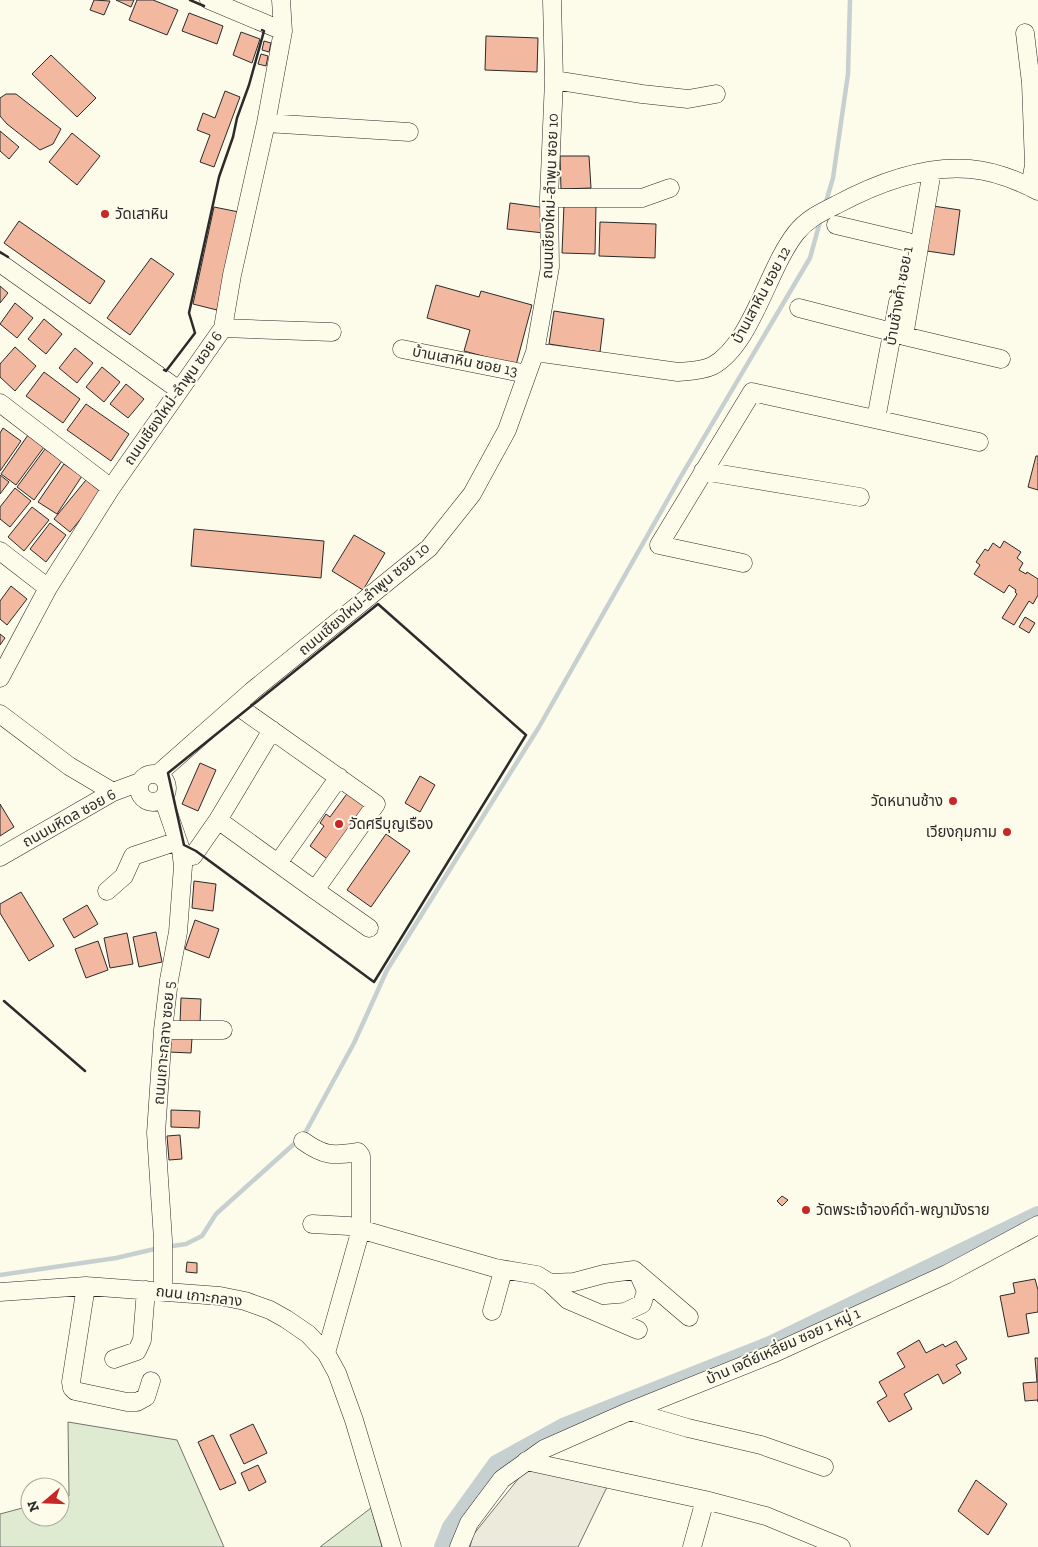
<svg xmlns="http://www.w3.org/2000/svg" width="1038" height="1547" font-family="'Zilla Slab','Noto Sans Thai',serif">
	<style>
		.green { fill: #deebd1; stroke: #74746e }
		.parking { fill: #eceadb; stroke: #74746e }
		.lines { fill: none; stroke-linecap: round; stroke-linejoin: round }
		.stream { stroke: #c7d0d0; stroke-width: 4.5 }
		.canal { stroke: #c7d0d0; stroke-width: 16 }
		.building { fill: #f2b8a0; stroke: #2b2b2b }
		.minor-casing { stroke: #2b2b2b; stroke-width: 19 }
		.minor { stroke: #fdfbea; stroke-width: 18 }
		.wall { stroke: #2b2b2b; stroke-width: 2.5 }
		.poi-dot { fill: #c62828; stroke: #fdfbea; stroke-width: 2 }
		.labels { text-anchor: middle; stroke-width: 4; stroke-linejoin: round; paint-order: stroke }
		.street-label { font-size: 15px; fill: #2b2b2b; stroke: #fdfbea }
		.poi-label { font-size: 15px; fill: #2b2b2b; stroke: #fdfbea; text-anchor: start }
	</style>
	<rect width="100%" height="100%" fill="#fdfbea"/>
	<path class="green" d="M68,1422L177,1440L224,1547H0V1514L30,1506V1517H60V1499L69,1496Z
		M371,1508L382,1547H320Z"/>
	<path class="parking" d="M527,1468L607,1487L578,1547H470L473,1535Z"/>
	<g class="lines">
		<path class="stream" d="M825,205L833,178L848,74L850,0
			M166,1247L186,1244L202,1236L216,1214L304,1135L354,1043L387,970L539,727L680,478L810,258L821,218
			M0,1275L116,1258L159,1248"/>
		<path class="canal" d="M442,1547L450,1527L496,1463L563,1426L770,1344L1038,1214"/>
	</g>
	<path class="building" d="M94,0L110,1L104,15L90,10Z
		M116,0H134L131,7Z
		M137,0H153L178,10L167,35L129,20Z
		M189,13L223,26L217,44L182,31Z
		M241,32L260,39L252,63L233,55Z
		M486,36L538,38L537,72L485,70Z
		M264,41L271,43L269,52L262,50Z
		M261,54L268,56L266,66L258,64Z
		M51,55L96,98L77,117L32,74Z
		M225,91L240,97L214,167L200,162L210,135L197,130L203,113L215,118Z
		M6,94H16L61,129L53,144L40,150L7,124L0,116V98Z
		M0,131L19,147L9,159L0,151Z
		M72,133L100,156L77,185L49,162Z
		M560,156H589L591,188L561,189Z
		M510,203L547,208L544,233L507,229Z
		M564,204L596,205L595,254L562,253Z
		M933,206L960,210L954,255L927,251Z
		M214,207L239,212L217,310L193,304Z
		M19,221L105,281L90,304L4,243Z
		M600,222L656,224L655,258L599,256Z
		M151,258L174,274L130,335L107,318Z
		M436,285L479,297L481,291L532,305L516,365L464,351L470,330L427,318Z
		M0,286L8,293L0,303Z
		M15,303L33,318L17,338L0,324Z
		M554,311L604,319L600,352L549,344Z
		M44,319L62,334L46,354L28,339Z
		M15,347L36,366L15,391L0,377V364Z
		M75,348L93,363L77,383L59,368Z
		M102,367L120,382L104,402L86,387Z
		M44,372L80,399L63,423L26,396Z
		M126,384L144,399L128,418L110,404Z
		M86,404L129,434L111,461L67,430Z
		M3,428L21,441L0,471V433Z
		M28,435L44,447L16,485L1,474Z
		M45,449L62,461L34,500L17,487Z
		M1036,456H1038V490L1028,487Z
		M64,464L82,476L57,514L38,502Z
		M0,475L9,482L0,494Z
		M86,480L102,493L70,532L54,519Z
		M15,488L31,501L10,527L0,519V507Z
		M32,507L49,520L24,551L8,537Z
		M50,523L66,535L46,562L30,549Z
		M194,529L324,541L321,578L191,566Z
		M354,535L385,553L363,590L332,571Z
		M1004,541L1021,552L1017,558L1023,563L1019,570L1026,574L1027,572L1038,579V595L1033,604L1029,601L1014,625L1002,618L1017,594L1015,592L1016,590L1009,585L1004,593L974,574L980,565L976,562L985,549L988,551L993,543L1000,548Z
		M11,586L27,599L7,625L0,619V601Z
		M1025,617L1035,623L1029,633L1019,627Z
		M0,634L5,638L0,645Z
		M200,763L216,770L198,811L182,804Z
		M420,776L435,785L420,812L405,803Z
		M349,791L369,806L330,861L310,846L324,826L320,823L326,814L330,817Z
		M0,804L14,827L0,836Z
		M386,834L410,851L371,907L347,890Z
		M194,881L216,884L213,911L192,908Z
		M21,892L54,946L29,961L0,913V904Z
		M87,905L98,924L74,938L63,919Z
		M195,920L219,929L209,958L185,949Z
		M156,932L162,962L139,967L133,937Z
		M127,933L133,964L110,968L104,938Z
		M98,941L108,970L86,978L75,949Z
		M181,998L201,999L200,1024L180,1023Z
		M168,1036L192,1038L191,1053L168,1052Z
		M171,1110L200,1111L199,1128L171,1127Z
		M180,1135L182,1159L169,1160L167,1136Z
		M782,1196L788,1200L782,1206L777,1201Z
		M187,1262L197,1263V1273L186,1272Z
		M1035,1279L1038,1290V1312L1026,1314L1029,1333L1008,1337L1000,1296L1015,1293L1013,1283Z
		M919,1340L926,1353L943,1344L945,1347L956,1341L967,1359L956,1365L961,1373L943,1384L938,1374L904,1394L912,1409L889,1422L877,1402L887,1396L879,1382L905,1367L897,1353Z
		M1035,1358H1038V1402V1400L1025,1401L1023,1383L1037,1382Z
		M253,1424L267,1453L244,1464L230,1435Z
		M213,1435L236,1483L220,1490L198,1442Z
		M258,1465L266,1482L249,1491L241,1473Z
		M976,1480L1007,1504L988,1535L958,1511Z"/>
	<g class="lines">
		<defs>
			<path id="minor" d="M209,0L283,31
				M1025,33L1031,83L1034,165L1030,187
				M554,80L642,94L688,99L716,94
				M266,123L409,132
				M932,171L904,336L1001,359
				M549,198H642L670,188
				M836,225L908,242
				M0,263L179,390
				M799,308L892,332
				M223,328L332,332
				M402,349L527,374
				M535,352L678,372C689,371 702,371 712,366C751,346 768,268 796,233C807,219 820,213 836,205C875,184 924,165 970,169C994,171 1017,180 1038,191
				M0,403L111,488
				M876,419L898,302
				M703,471L860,497
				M0,551L48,588
				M743,563L659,545L752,392L979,442
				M0,678L48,588L111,488L223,328L232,275L266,123L283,31L281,0
				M0,714L69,766L113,792
				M139 788a14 14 0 1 1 28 0a14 14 0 1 1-28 0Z
				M158,774L252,691L429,548L472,494L507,430L535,352L550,267L549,198L554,80L552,0
				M163,798L181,850L183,866L178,932L169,980L163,1030L156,1133L163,1240V1291
				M218,820L315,890L376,804L236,705
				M193,856L218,820L272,730
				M0,857L113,792L140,782
				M278,863L339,777
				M315,890L369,928
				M107,891L124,876L133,856L178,841
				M163,1030H223
				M303,1141C324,1156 332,1156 358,1152L361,1156V1229L326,1353
				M312,1224L349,1226L495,1268L537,1275L550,1283L568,1300L638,1330
				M550,1283L574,1282L604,1274L634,1270L689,1317
				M86,1286L71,1382L72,1388L75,1391L127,1402H137L146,1397L151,1381
				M0,1292L86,1286L220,1296L245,1301L270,1310L286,1319L308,1334L326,1353L337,1373L354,1420L392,1547
				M492,1311L503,1271
				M601,1314L625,1312L642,1304L646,1291L639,1275
				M114,1359L137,1351L142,1340L146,1290
				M630,1411L688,1428L761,1445L824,1467
				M526,1461L705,1500L766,1516L841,1547
				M459,1547L469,1523L502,1479L544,1449L630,1411L772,1354L947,1274L1038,1225
				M692,1547L705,1500"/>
		</defs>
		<use href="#minor" class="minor-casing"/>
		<use href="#minor" class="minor"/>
		<path class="wall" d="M190,0L204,6
			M0,252L8,257
			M164,370L166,371L195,333L189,313L219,177L233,137L237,118L249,85L264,31L262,30
			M378,604L526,735L374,982L196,851L184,845L168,773Z
			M4,1001L85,1071"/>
	</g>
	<g class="poi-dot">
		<circle cx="105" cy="214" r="5"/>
		<circle cx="953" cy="801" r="5"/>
		<circle cx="339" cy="824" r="5"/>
		<circle cx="1007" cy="832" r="5"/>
		<circle cx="806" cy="1210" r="5"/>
	</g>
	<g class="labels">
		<g class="street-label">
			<text transform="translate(550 196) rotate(-88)" y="5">ถนนเชียงใหม่-ลำพูน ซอย 10</text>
			<text transform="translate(761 295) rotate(-62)" y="5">บ้านเสาหิน ซอย 12</text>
			<text transform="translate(899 296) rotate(-80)" y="5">บ้านช้างค้ำ ซอย 1</text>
			<text transform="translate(465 361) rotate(11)" y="5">บ้านเสาหิน ซอย 13</text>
			<text transform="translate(173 398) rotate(-55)" y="5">ถนนเชียงใหม่-ลำพูน ซอย 6</text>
			<text transform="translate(364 599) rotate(-40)" y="5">ถนนเชียงใหม่-ลำพูน ซอย 10</text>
			<text transform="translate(69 818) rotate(-29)" y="5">ถนนมหิดล ซอย 6</text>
			<text transform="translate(164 1043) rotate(-85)" y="5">ถนนเกาะกลาง ซอย 5</text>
			<text transform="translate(199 1296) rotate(7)" y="5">ถนน เกาะกลาง</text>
			<text transform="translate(783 1346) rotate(-24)" y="5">บ้าน เจดีย์เหลี่ยม ซอย 1 หมู่ 1</text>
		</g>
		<g class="poi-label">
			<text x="115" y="219">วัดเสาหิน</text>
			<text x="943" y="806" text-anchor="end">วัดหนานช้าง</text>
			<text x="349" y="829">วัดศรีบุญเรือง</text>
			<text x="997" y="837" text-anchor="end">เวียงกุมกาม</text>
			<text x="816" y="1215">วัดพระเจ้าองค์ดำ-พญามังราย</text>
		</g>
	</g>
	<g transform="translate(45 1502) rotate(251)"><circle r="24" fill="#fdfbea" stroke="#a9a89e"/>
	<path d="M0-4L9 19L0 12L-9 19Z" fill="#c62828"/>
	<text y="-8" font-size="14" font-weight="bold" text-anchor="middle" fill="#2b2b2b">N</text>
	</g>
</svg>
